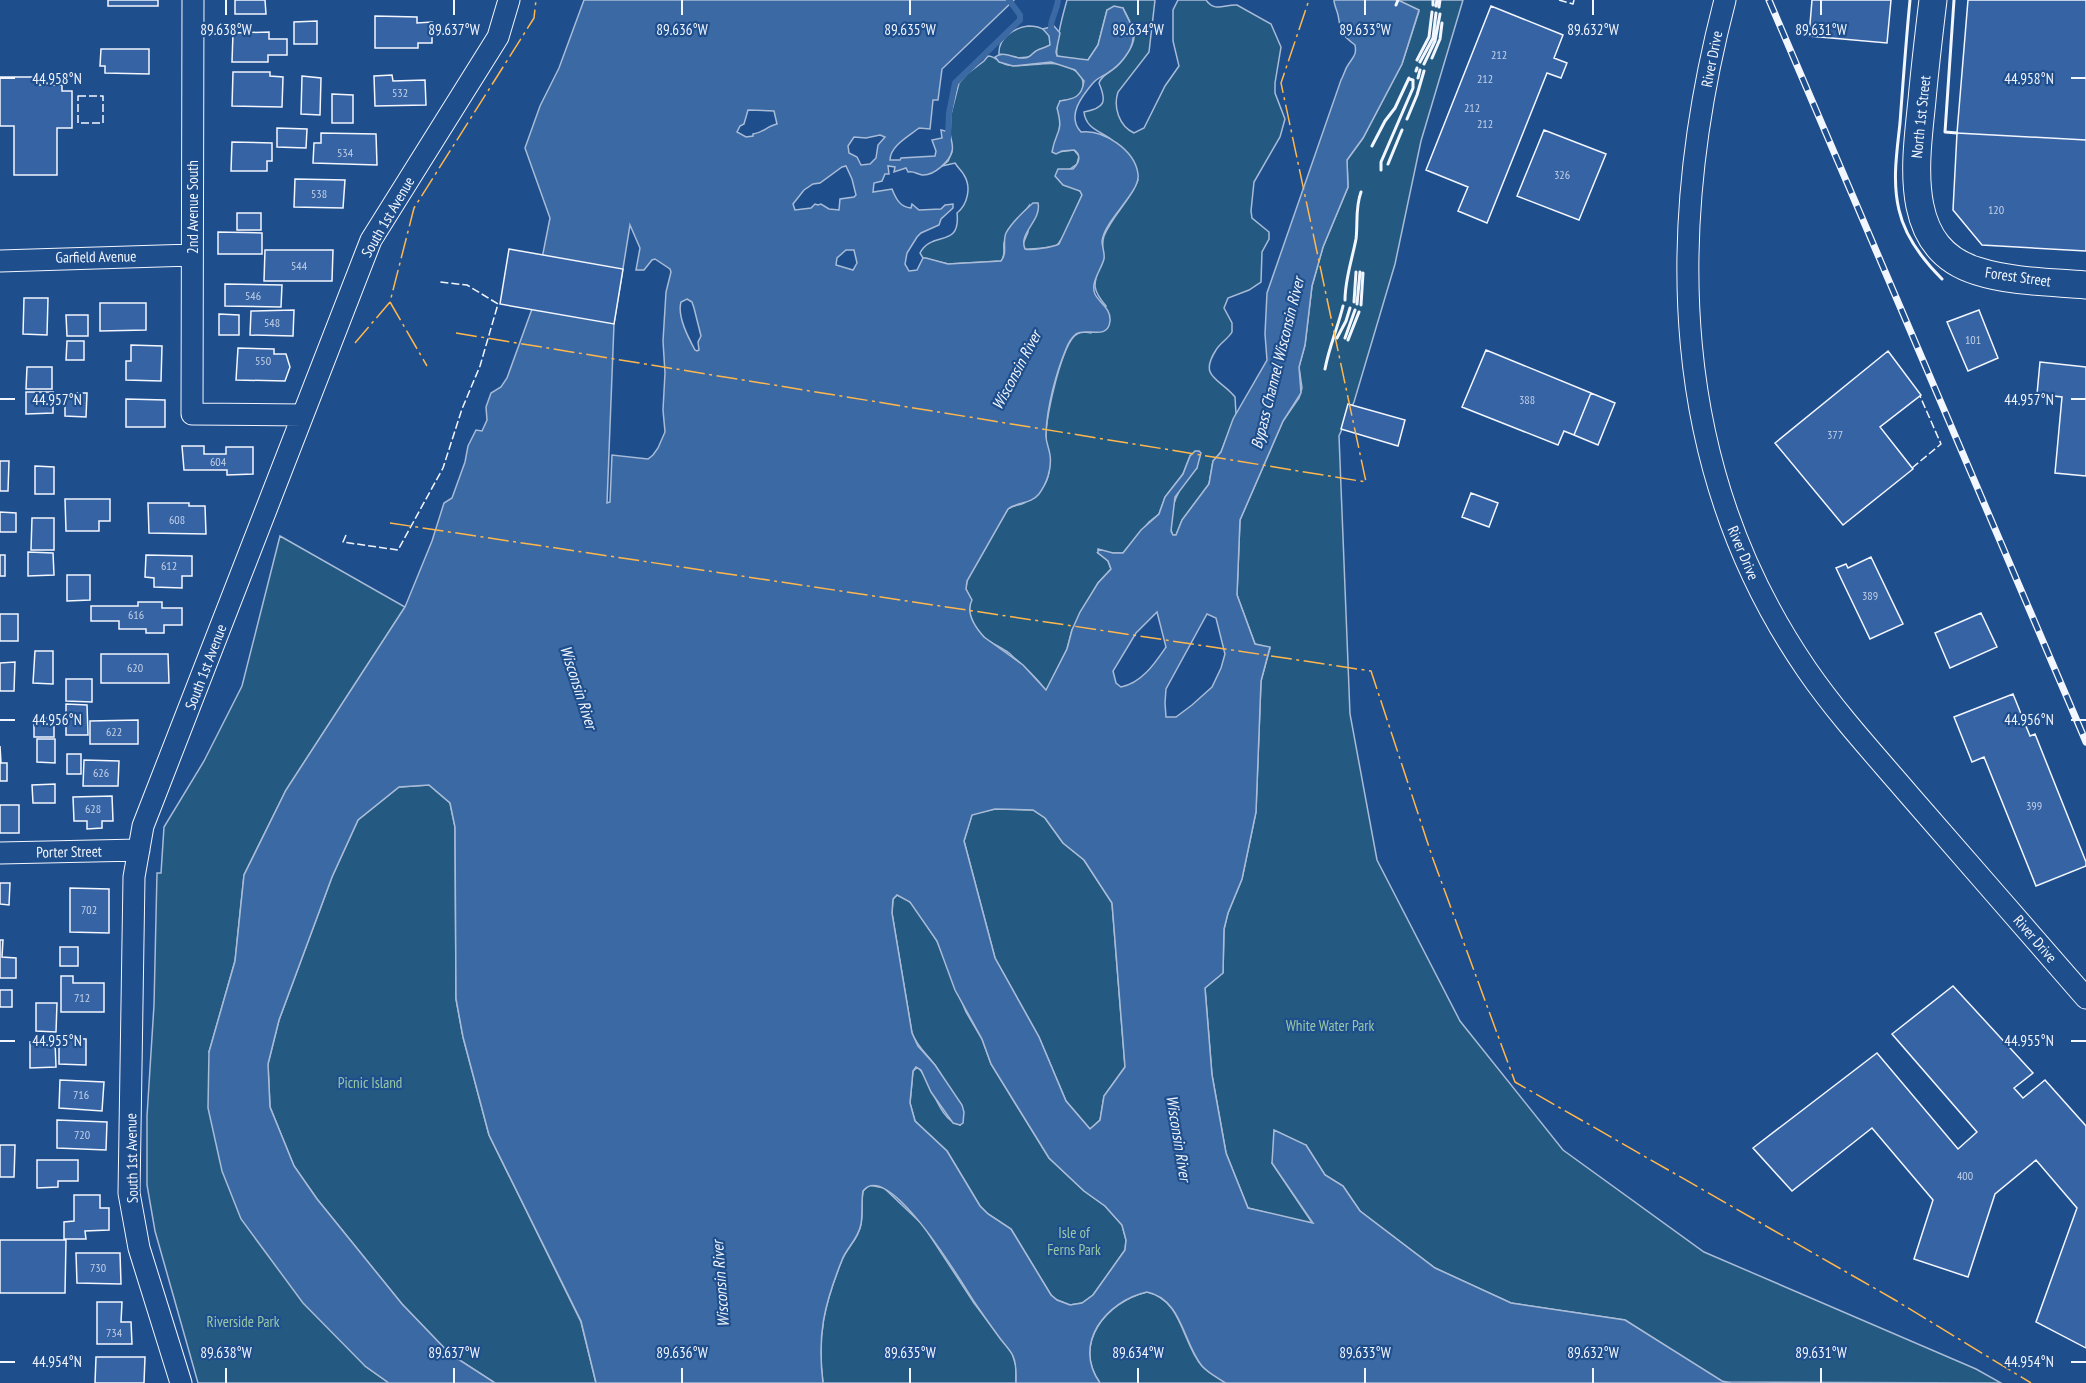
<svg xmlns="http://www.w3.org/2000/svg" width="2086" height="1383" font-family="'PT Sans Narrow',sans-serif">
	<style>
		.green { fill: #245a82; stroke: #a8bbd7; stroke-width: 1.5 }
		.water { fill: #3b69a3; stroke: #a8bbd7; stroke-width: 1.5; fill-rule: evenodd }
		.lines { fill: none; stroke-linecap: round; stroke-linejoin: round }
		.stream { stroke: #3b69a3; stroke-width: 6 }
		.building { fill: #3563a3; stroke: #f2f6ff; stroke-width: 1.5 }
		.minor-casing { stroke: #f2f6ff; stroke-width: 23 }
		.major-casing { stroke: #f2f6ff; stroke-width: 29 }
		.minor { stroke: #1f4e8c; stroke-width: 21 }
		.major { stroke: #1f4e8c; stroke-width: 27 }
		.rail-casing { stroke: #f2f6ff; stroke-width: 7 }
		.rail { stroke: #1f4e8c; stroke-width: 4.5; stroke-dasharray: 14; stroke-linecap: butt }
		.fence { stroke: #f2f6ff; stroke-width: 1.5; stroke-dasharray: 8 3; stroke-linecap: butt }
		.wall { stroke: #f2f6ff; stroke-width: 3 }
		.power { stroke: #ffb74d; stroke-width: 1.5; stroke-dasharray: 21 4.5 3 4.5; stroke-linecap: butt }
		.ticks { fill: none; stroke: #f2f6ff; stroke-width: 2 }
		.labels { text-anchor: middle; stroke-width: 4.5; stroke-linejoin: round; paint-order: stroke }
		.number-label { font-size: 12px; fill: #c3d1e8 }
		.street-label { font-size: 15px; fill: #f2f6ff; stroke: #1f4e8c }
		.park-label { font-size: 15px; fill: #97c8a6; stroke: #1f4e8c }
		.water-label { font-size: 16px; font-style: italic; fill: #f2f6ff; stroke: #1f4e8c }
		.ticks-label { font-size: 15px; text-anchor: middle; fill: #f2f6ff; stroke: #1f4e8c; stroke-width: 4.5; stroke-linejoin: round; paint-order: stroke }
	</style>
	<rect width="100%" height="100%" fill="#1f4e8c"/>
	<path class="green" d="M1067,0H1155L1149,52L1118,92C1113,107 1119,126 1134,133L1144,128L1165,86L1179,66L1173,41V10L1178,0H1206C1215,13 1225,4 1237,5L1271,24L1281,47L1275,83V93L1285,119L1280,137L1254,182L1251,211L1252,218L1269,232V239L1262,252L1261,282L1249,290L1228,298L1224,308L1232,323V332C1228,339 1220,343 1216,350C1198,378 1220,378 1235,397L1236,414L1221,452L1213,461L1209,484L1182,520L1176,535H1172C1167,509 1179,485 1197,468L1190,456L1183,474L1165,497L1159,514L1149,522L1123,553H1098L1108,561L1111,569L1098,583L1072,630L1067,649L1046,691C1036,676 1022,665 1009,653C1001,647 992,644 985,638C974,629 966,612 971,600L966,589L967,581L1008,509C1013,505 1018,506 1024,503C1031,499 1041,491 1045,484C1055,464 1045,453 1046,434C1046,416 1062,342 1077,334C1082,331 1086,332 1091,333L1106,306C1089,286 1095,282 1102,259C1104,251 1101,244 1104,236C1112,216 1132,198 1138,180C1131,169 1123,150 1114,142C1105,132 1086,131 1084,112C1105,108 1107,102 1099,83C1102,75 1106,75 1112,70C1121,64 1135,46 1134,35C1133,26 1127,16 1123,8L1107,10L1098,45L1088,60C1079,60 1065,58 1057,56C1055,43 1063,14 1067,0Z
		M1398,0H1463L1421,141L1395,264L1354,402L1339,436L1350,714L1377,860L1460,1021L1563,1150L1704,1252L1976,1369L2001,1383L1722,1382L1625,1320L1511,1303L1435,1268L1360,1211L1343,1186L1325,1175L1306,1145L1272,1163L1313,1224L1248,1208L1226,1153L1212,1075L1205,988L1223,973L1224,929L1228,913L1242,879L1256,812L1261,681L1270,648L1255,644L1237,595L1240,520L1283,421L1299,398L1302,388L1299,367L1305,345L1312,286L1323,247L1348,187L1347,160L1363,138L1402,64L1419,11Z
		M1028,26C1041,26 1052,31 1050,45L1035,52L1029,57L1017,58L999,54C998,38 1014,28 1028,26Z
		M988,56C996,56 1000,64 1008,65C1032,69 1055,55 1077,72C1086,79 1085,95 1074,99C1070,100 1064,100 1060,101C1061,119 1059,135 1058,152L1074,150L1079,156L1077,164L1070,169L1075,188L1080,191L1082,195L1065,234L1056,247C1049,247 1029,250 1025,249L1023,244L1028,232L1029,206C1021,218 1007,228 1004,243C1003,250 1006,255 1001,261L948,264L923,258L920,253C932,230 961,249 957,213C967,205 972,188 964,175C962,171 958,168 955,163L942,166L948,161L952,152L950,136L951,114L959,83L967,74L984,61Z
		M280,536L405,607L286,790L244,875L235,961L209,1052L365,1366L389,1383H198L155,1231L147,1185V1116L154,1005L157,873H161L164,827L204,761L242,686Z
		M429,785L450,803L455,827L456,999L463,1037L489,1135L581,1322L596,1383H495L450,1354L402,1304L317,1199L294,1166L270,1107L268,1064L279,1020L332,877L358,820L399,787Z
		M995,809L1033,810L1045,818L1063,843L1084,860L1112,903L1125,1067L1104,1096L1100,1120L1090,1129L1066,1101L1039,1037L995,958L964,841L972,814Z
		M897,895L907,899L914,906L937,941L966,1012L982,1039L991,1064L1049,1158L1084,1191L1105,1206L1122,1225L1126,1240L1125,1250L1093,1295L1082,1303L1070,1305L1057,1300L1051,1295L1011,1229L988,1214L980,1206L947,1151L915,1121L910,1103L913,1071L918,1067C932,1082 938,1120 960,1125C954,1104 949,1086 937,1068C929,1056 917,1047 912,1033L892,913L893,899Z
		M869,1185L884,1188L923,1225L974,1303L1012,1353L1016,1366V1383H823C817,1335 824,1305 842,1260C847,1247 858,1240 861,1224C863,1213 861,1202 863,1191Z
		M1147,1292C1183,1300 1182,1344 1202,1366C1209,1373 1218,1378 1226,1383H1100C1072,1344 1106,1302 1147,1292Z"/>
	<path class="water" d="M584,0H1014L942,69L938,100H933L930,129L919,128C909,136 890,146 890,160H900L901,158L935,156L936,151L932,140L942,138L941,130L950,132C950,138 954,145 952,151C950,161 934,176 922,175C916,174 915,171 908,172L906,168L894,172L895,167L888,166L889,174H885L882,181L874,183L873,192L892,189C896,199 900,207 911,208L912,204L919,210L941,209L945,205L953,204V208L941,219L939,225L921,233L917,237L907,253L905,264L909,271L917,270L923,258H926L948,264L1001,261C1008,253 1002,242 1006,233C1012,222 1024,211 1033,203H1038C1042,220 1018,233 1025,249C1031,251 1053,247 1059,244L1082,195L1080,191L1063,185L1055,176L1058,169H1073C1079,163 1082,155 1074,150L1062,151L1056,154L1052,152C1056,129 1064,134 1057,108L1060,101C1074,99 1082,97 1084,81L1075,70L1051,62L1013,66L999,62L995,57C1004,50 1013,59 1024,58C1031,58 1031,54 1036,51C1040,48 1046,48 1050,45L1049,36L1043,29L1054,26L1060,33L1056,52L1057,56L1088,60L1098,45L1107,10L1114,6L1123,8C1127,18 1135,27 1133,39C1132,51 1119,66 1109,72C1104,76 1097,78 1093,83C1082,96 1066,116 1081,132C1103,129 1135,150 1138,174C1141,192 1105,219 1102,241C1102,247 1105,253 1104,259C1101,270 1090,283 1095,294C1100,304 1111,308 1110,321C1108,341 1087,327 1076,334C1072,337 1068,344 1066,349C1056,373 1047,407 1046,433C1045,441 1049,447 1050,455C1052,468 1047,483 1039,494C1031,504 1017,502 1008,509L967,581L966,589L972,600C965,613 975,627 984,637L1023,665L1046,690L1067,649L1072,630L1080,612L1098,583L1111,569L1108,561L1098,553V549L1113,553H1123L1141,530L1159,514L1165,497L1183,474L1190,456L1195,451H1199L1201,453L1197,468L1175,497L1171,531L1173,535H1176L1182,520L1209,484L1213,461L1221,452L1233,419L1267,360L1265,334L1267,293L1341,80C1344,75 1345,69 1348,65C1353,57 1357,55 1355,45C1341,34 1341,33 1338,15C1337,10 1334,5 1334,0H1398L1419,10L1402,64L1363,138L1347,160L1348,187L1323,247L1312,286L1305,345L1299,367L1301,393L1283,421L1240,520L1237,595L1255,644L1270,647L1261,681L1256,812L1242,879L1228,913L1224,929L1223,973L1205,988L1212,1075L1226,1153L1248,1208L1313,1223L1272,1163L1274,1130L1306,1145L1325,1175L1343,1186L1360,1211L1435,1268L1511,1303L1625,1320L1722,1381L1731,1383H1226C1218,1378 1208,1373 1202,1366C1183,1343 1182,1299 1147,1292C1106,1301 1072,1344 1100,1383H1016C1016,1374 1017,1365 1013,1356C1010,1349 1003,1343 999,1337C991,1326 983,1315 975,1303C963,1285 889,1158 863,1191C861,1202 863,1213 861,1224C858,1240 847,1247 842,1260C824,1305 817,1335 823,1383H596L581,1321L489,1135L463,1037L456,999L455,827L450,803L429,785L399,787L358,820L332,877L279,1020L268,1064L270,1107L294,1166L317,1199L402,1304L450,1354L495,1383H389L365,1366L303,1303L241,1219L222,1171L208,1108L209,1052L235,961L244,875L286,790L405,607L432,541L444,503L452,498L465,462L468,446L476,430L482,431L487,420L486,407L491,393L501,387L507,378L532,309L550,218L525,148L540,106L559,68ZM748,110L774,111L777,124C767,126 763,133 753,134V136L746,137L737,132L740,126L744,124ZM880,135L885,137L878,145L876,158L870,164L861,165L857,157L849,153L848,146L854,137L866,138ZM846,166L852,179L856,195L854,197L840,199L839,210L829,209L821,204L818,205L815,204L811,208L795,210L793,204L804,190L813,184L820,183L842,167ZM630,225L640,248L636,270H644L652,260L655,259L670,269L671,272L666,292L663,341L665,373L663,410L665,432L658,448L653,455L648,459L612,455L610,502L607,503L614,324ZM846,250H854L857,263L853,270L836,265L837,258ZM687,299L692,302L694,308L701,336L698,342L699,350L697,351L695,350C688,337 677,316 681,302ZM1157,612L1166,647C1155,663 1142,683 1121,687L1116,683L1113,671L1136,633ZM1207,614L1216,618L1225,654L1221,668L1212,687L1192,705L1176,717H1166L1165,703L1166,689ZM995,809L1033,810L1045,818L1063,843L1084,860L1112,903L1125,1067L1104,1096L1100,1120L1090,1129L1066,1101L1039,1037L995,958L964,841L972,815ZM897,895L910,902L937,941L955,990L982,1039L991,1064L1049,1158L1084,1191L1105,1206L1122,1225L1126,1240L1125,1250L1093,1295L1082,1303L1070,1305L1057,1300L1051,1295L1011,1229L988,1214L980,1206L947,1151L915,1121L910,1103L913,1071L916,1067L921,1070L931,1092L953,1123L960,1125L963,1123L964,1112L962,1105L935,1065L918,1046L912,1033L892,913L893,899Z"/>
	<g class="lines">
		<path class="stream" d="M1052,33C1048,22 1057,12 1058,0
			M948,138L949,113L955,83L1020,20V15L1009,0"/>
	</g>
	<path class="building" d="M108,0H158V6H108Z
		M235,0H265L266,14H235Z
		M1812,0H1891L1887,43L1809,36Z
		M1968,0H2086V140L1957,133Z
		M1491,6L1563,35L1554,58L1567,63L1561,78L1547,73L1487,223L1458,211L1468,187L1426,170Z
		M375,16L417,17V23L432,22V43H418V48H375Z
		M317,21V44H294V22Z
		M269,32V39H287V55H268V62H232L233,33Z
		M101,49H149V74L105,73V66H100Z
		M233,72H270V76L283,77L282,107L232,106Z
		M392,75L393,81L425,80L426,105L375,106L374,76Z
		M302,76L321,78L320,115L301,114Z
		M0,77H39V85H62V91H72V128H57V175H14V126H0Z
		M332,94L353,95V123H332Z
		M277,128L307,129L306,148L277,147Z
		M1544,130L1606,154L1579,220L1517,196Z
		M321,133L376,134L377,165L313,163L314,143H321Z
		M1957,133L2086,140V251L1982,245L1953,210Z
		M232,142L272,143V161H267V171H231Z
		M295,179L345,180L343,208L294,207Z
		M237,213H261V230H237Z
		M218,232L262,233V254H218Z
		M509,249L623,269L614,324L500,304Z
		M265,250H333L332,281H264Z
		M225,284L282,285L281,307L225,306Z
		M24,298H48L47,335L23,334Z
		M100,303H146V330L100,331Z
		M294,310L293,336L250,335L251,311Z
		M1979,310L1998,358L1968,371L1947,322Z
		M219,314L239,315V335H219Z
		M66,315H88V336H67Z
		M67,341H84V360H66Z
		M131,345L162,346L161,381L126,380V361H131Z
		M238,348L274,349V354H286L290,367L285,381L236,380Z
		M1486,350L1591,393L1574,435L1564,431L1558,445L1462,407Z
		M1888,351L1921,395L1880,427L1913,469L1843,525L1775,443Z
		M2040,362L2086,367V476L2055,473L2062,397L2037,394Z
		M27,367H52V389H26Z
		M26,392H53V413L26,414Z
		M65,393H87L86,417L65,416Z
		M1591,393L1615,403L1598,445L1574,435Z
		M126,399L165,400V427H126Z
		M1348,404L1405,420L1398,446L1341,429Z
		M182,446H204V454H226V447H253V474L227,475V470H184Z
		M0,461H9L8,491H0Z
		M35,466L54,467V494H35Z
		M1471,493L1498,503L1489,527L1462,517Z
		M65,499H110V521H99V531H66Z
		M148,503H189V506H205L206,534L149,533Z
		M0,512L16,513V532H0Z
		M32,518H54V550H31Z
		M28,552L53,553L54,575L28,576Z
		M0,555H5V576H0Z
		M146,555L192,556V576H182V588L154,587V578L145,577Z
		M1871,557L1903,624L1870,639L1836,568L1846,564L1848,568Z
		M67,575H90V600L67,601Z
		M138,602H162V608H182V625H164V633H146V629H119V621H91V606H138Z
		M1981,613L1997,647L1950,668L1935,633Z
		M0,614H18V641H0Z
		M35,651H53V684L33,683Z
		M101,654H168L169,683H101Z
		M15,662L14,691H0V663Z
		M66,679H92V702L66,701Z
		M2013,694L2030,736L2035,734L2086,862V866L2036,886L1984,757L1972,762L1954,717Z
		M66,704L87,705L88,735H66Z
		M34,718H54V737H34Z
		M138,720V744H90V721Z
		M37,739H55V763L37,762Z
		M0,746L1,763H7V781H0Z
		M67,754H81V774H67Z
		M84,760L119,761L118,786H83Z
		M55,784V803H33L32,785Z
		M112,796L113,821H102V828L87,829V821H74L73,797Z
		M0,805H19V833H0Z
		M0,883H10L9,905L0,904Z
		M70,888L109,889V933L70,932Z
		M0,940H3L2,957L16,958V978H0Z
		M60,947H78V966H60Z
		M61,976H73V983H104V1012H61Z
		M1953,986L2033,1073L2014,1088L2023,1098L2045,1080L2086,1126V1348L2036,1322L2077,1208L2036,1160L1995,1194L1968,1277L1914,1259L1933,1200L1872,1128L1792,1191L1753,1148L1877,1053L1958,1149L1977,1132L1892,1034Z
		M0,990H12V1007H0Z
		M36,1003H57L56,1032L36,1031Z
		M59,1038L86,1039V1065L59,1064Z
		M55,1041L56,1067L30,1068V1042Z
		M60,1080L104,1082L102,1111L59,1108Z
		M57,1120L107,1122L106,1150L57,1148Z
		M0,1145H15L14,1177H0Z
		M37,1160H78V1181H58V1187L37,1188Z
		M74,1195H100V1208H109V1230L85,1231L86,1239H64V1222L74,1221Z
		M0,1240H66L65,1293H0Z
		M76,1253H120L121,1284L77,1283Z
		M97,1302H122L121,1322H131L132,1344H97Z
		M96,1357H145L144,1383H95Z"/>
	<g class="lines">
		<defs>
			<path id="minor" d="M193,0L192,414L303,415
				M1725,0C1665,230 1668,468 1807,670C1838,715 1876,756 1911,797C1969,864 2028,931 2086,998
				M0,261L192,255
				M0,853L139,850
				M181,1383L139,1248L129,1193L134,877L143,826L371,240L498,37L509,0"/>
			<path id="major" d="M1933,0C1929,33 1925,67 1922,100C1916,160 1901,248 1977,271C2011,282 2051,282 2086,285"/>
		</defs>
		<use href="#minor" class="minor-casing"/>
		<use href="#major" class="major-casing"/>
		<use href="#minor" class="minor"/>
		<use href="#major" class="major"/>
		<defs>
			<path id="rail" d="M1769,0L2086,742"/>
		</defs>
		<use href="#rail" class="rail-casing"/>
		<use href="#rail" class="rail"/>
		<path class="fence" d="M1559,0L1573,4L1574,0
			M78,96H103V123H78Z
			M1912,468L1941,444L1920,396
			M346,535L343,542L398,550L443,468L462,409L480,366L498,304L467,285L440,282"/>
		<path class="wall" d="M1910,0C1906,41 1903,82 1900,123C1897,151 1892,181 1899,210C1905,237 1923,260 1942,279
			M1954,0L1945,132L1957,133
			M1396,5L1398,0
			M1433,5V0
			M1436,6L1437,0
			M1439,7L1440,0
			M1432,58L1440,39L1442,23
			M1417,60L1429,37L1432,12
			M1420,62L1433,38L1436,13
			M1424,64L1435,41L1440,14
			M1416,71L1417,68
			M1418,78L1420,70
			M1407,119L1417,95L1424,71
			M1372,146L1385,121L1395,108L1409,78
			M1388,164L1402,130
			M1381,170V162L1413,88V80L1409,79
			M1345,300C1345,279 1352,260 1356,239C1358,223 1355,208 1361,192
			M1354,302L1356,272
			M1357,304L1360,272
			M1361,305L1363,273
			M1337,338L1346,321L1350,308
			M1345,338L1355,310
			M1348,340L1359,312
			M1325,369C1329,347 1338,327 1343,306"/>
		<path class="power" d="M390,302L427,366
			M456,333L1366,482L1281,83L1309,0
			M355,343L390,302L414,208L534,18L536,0
			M390,523L1371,671L1433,859L1515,1082L1895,1300L2031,1383"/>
	</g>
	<path class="ticks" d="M226,0V15M454,0V15M682,0V15M910,0V15M1138,0V15M1365,0V15M1593,0V15M1821,0V15M0,78H15M2071,78H2086M0,399H15M2071,399H2086M0,720H15M2071,720H2086M0,1041H15M2071,1041H2086M0,1362H15M2071,1362H2086M226,1368V1383M454,1368V1383M682,1368V1383M910,1368V1383M1138,1368V1383M1365,1368V1383M1593,1368V1383M1821,1368V1383"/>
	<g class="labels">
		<g class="number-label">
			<text x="1499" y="59">212</text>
			<text x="1485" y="83">212</text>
			<text x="400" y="97">532</text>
			<text x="1472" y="112">212</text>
			<text x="1485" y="128">212</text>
			<text x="345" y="157">534</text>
			<text x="1562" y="179">326</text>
			<text x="319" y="198">538</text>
			<text x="1996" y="214">120</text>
			<text x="299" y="270">544</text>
			<text x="253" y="300">546</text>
			<text x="272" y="327">548</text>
			<text x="1973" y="344">101</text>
			<text x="263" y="365">550</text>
			<text x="1527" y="404">388</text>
			<text x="1835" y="439">377</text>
			<text x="218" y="466">604</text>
			<text x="177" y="524">608</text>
			<text x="169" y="570">612</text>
			<text x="1870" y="600">389</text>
			<text x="136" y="619">616</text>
			<text x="135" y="672">620</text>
			<text x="114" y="736">622</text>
			<text x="101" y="777">626</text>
			<text x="2034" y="810">399</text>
			<text x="93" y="813">628</text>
			<text x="89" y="914">702</text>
			<text x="82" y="1002">712</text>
			<text x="81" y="1099">716</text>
			<text x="82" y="1139">720</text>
			<text x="1965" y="1180">400</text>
			<text x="98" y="1272">730</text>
			<text x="114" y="1337">734</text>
		</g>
		<g class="street-label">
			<text transform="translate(1712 59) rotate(-79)" y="5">River Drive</text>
			<text transform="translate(1921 117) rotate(-84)" y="5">North 1st Street</text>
			<text transform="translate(193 207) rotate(-90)" y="5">2nd Avenue South</text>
			<text transform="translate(388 217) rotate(-60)" y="5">South 1st Avenue</text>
			<text transform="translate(96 257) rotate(-1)" y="5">Garfield Avenue</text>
			<text transform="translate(2018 277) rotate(8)" y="5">Forest Street</text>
			<text transform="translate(1743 553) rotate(67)" y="5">River Drive</text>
			<text transform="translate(206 667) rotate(-69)" y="5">South 1st Avenue</text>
			<text transform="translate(69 852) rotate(-1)" y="5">Porter Street</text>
			<text transform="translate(2035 939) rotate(49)" y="5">River Drive</text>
			<text transform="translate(132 1158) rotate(-91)" y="5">South 1st Avenue</text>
		</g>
		<g class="park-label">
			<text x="1330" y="1031">White Water Park</text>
			<text x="370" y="1088">Picnic Island</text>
			<text x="1074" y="1238">Isle of<tspan x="1074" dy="17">Ferns Park</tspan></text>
			<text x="243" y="1327">Riverside Park</text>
		</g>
		<g class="water-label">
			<text transform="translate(1277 363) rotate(-76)" y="6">Bypass Channel Wisconsin River</text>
			<text transform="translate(1016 370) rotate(-62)" y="6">Wisconsin River</text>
			<text transform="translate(579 687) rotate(72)" y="6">Wisconsin River</text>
			<text transform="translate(1179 1138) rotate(81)" y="6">Wisconsin River</text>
			<text transform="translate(720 1284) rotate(-94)" y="6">Wisconsin River</text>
		</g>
	</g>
	<g class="ticks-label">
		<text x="226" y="35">89.638°W</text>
		<text x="454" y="35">89.637°W</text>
		<text x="682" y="35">89.636°W</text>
		<text x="910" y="35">89.635°W</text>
		<text x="1138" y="35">89.634°W</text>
		<text x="1365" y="35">89.633°W</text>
		<text x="1593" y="35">89.632°W</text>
		<text x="1821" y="35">89.631°W</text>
		<text x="57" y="84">44.958°N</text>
		<text x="2029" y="84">44.958°N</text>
		<text x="57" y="405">44.957°N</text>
		<text x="2029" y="405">44.957°N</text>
		<text x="57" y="725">44.956°N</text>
		<text x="2029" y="725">44.956°N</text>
		<text x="57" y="1046">44.955°N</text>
		<text x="2029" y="1046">44.955°N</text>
		<text x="226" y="1358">89.638°W</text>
		<text x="454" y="1358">89.637°W</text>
		<text x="682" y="1358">89.636°W</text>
		<text x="910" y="1358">89.635°W</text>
		<text x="1138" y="1358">89.634°W</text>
		<text x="1365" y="1358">89.633°W</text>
		<text x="1593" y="1358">89.632°W</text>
		<text x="1821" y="1358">89.631°W</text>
		<text x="57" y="1367">44.954°N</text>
		<text x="2029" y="1367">44.954°N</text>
	</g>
</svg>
